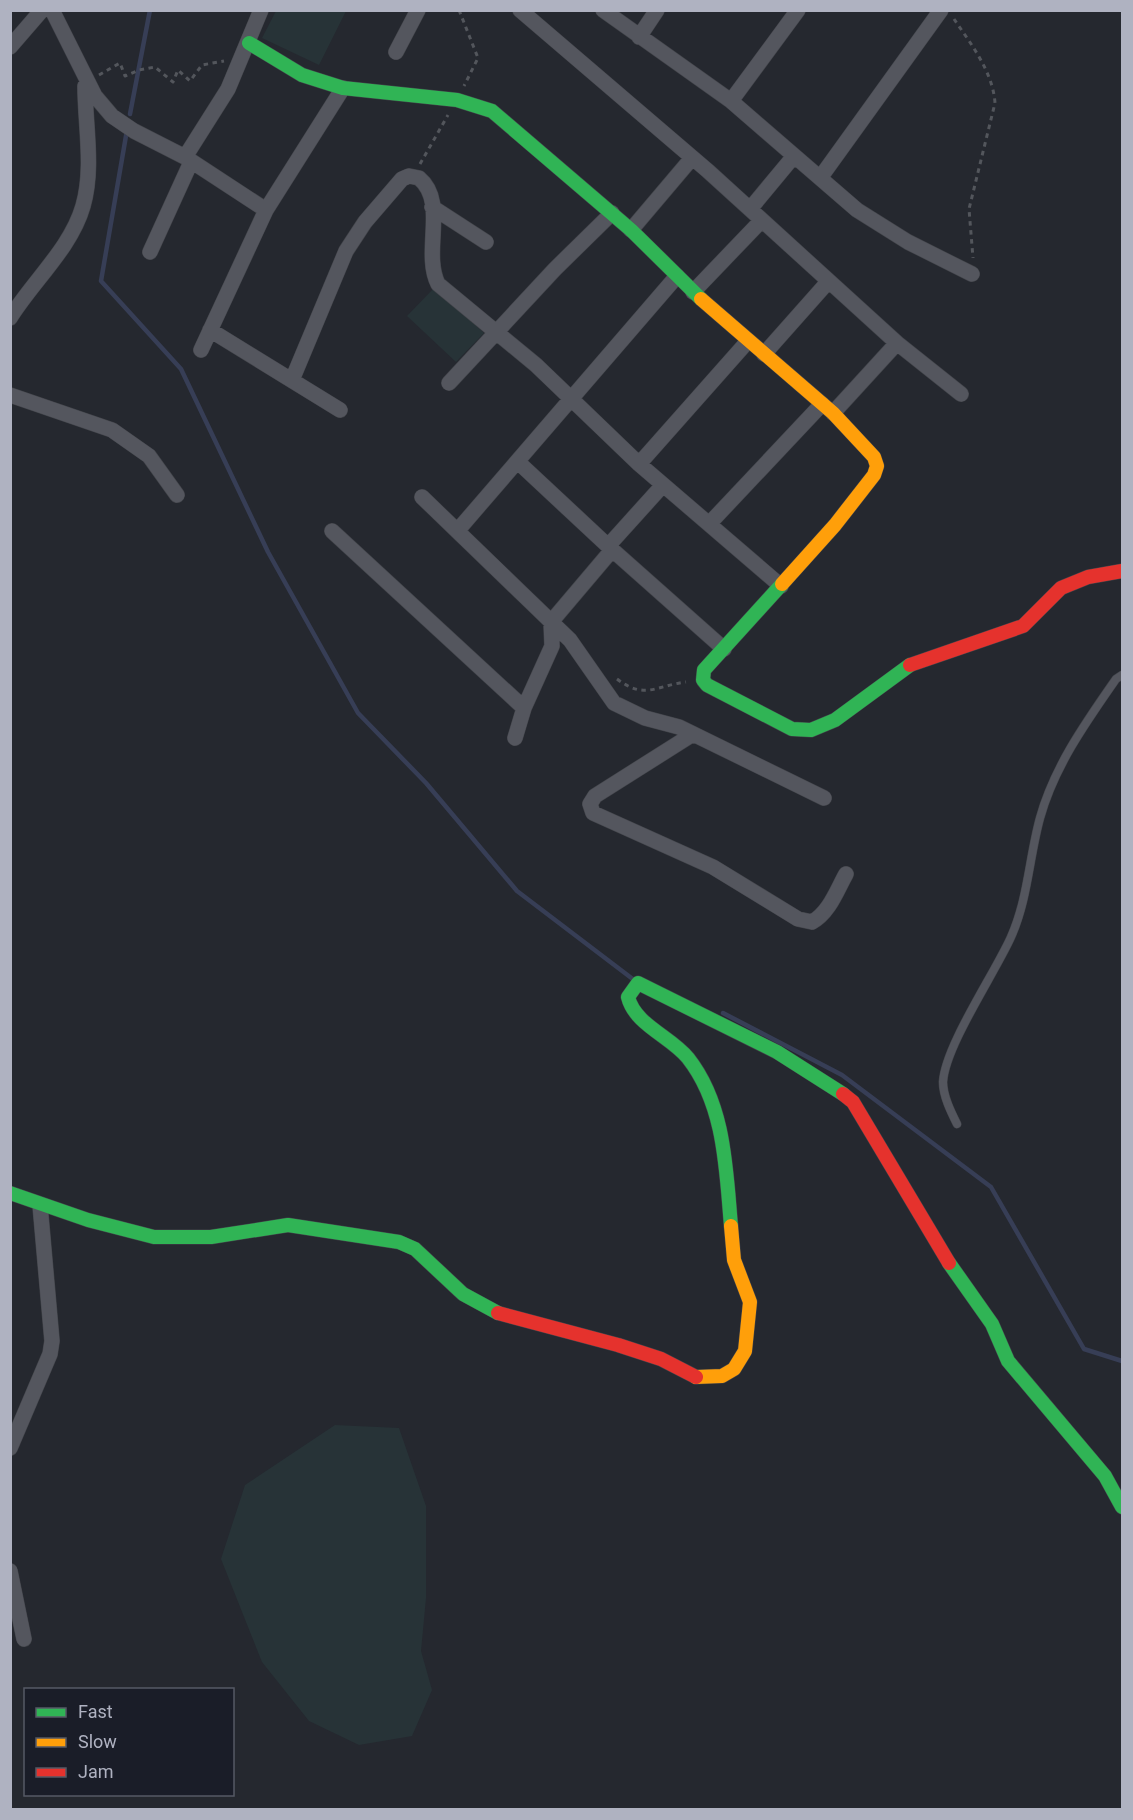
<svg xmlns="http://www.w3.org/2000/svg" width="1133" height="1820" font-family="Roboto,sans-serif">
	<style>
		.green { fill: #273337 }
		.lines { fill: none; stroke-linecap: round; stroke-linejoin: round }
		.stream { stroke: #373e56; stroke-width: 4.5 }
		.lane-casing { stroke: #42444a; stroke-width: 9 }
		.street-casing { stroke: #42444a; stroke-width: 16 }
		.fast-casing { stroke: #42444a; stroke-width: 15 }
		.slow-casing { stroke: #42444a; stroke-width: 15 }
		.jam-casing { stroke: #42444a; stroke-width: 15 }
		.path { stroke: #53565c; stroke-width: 3; stroke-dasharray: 4.5 4.5; stroke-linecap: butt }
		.lane { stroke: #54565e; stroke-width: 8 }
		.street { stroke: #54565e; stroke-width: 15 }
		.fast { stroke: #30b455; stroke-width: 14 }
		.slow { stroke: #ff9f0a; stroke-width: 14 }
		.jam { stroke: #e5322d; stroke-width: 14 }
	</style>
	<rect width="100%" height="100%" fill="#25282f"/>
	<path class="green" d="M276,11H346L319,65L262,38Z
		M435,287L484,333L456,362L407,316Z
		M335,1425L399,1428L426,1506V1598L421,1651L432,1690L412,1736L359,1745L309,1721L262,1662L221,1559L245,1485Z"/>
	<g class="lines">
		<path class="stream" d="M130,114L150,10
			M127,130L101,281L181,369L268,552L358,713L426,783L517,891L634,980
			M723,1013L842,1075L991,1187L1084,1349L1122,1361"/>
		<defs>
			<path id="lane" d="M957,1124C951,1112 943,1096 943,1082C945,1046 995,973 1011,937C1028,899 1029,858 1040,818C1054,767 1086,722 1116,679L1122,675"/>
			<path id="street" d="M52,10L95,96L112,116L134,131L185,157L266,210
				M520,10L708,171L897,343L961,394
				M603,10L731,101L857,210L908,242L972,274
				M639,37L657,10
				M10,47L42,10
				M396,52L418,10
				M731,101L798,10
				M185,157L228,89L261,10
				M820,178L941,10
				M432,207L486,242
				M750,209L794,156
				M631,230L692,158
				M150,252L191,162
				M693,292L761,221
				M10,318C33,281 71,248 83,206C94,168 85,125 85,86L87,82
				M210,330L340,410
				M201,350L266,210L343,88
				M764,354L827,283
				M292,380L346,251L365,222L402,179L409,176L419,178C448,202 422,252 438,284L536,365L639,464L781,586
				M449,383L555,269L612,213
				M10,395L112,430L149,456L177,495
				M833,413L897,343
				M518,462L608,546L724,649
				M639,464L748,341
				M422,497L570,640L614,703L645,718L679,727L824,798
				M709,524L822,404
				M458,530L677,276
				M332,531L524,708
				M608,546L663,485
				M693,734L595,796L590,804L593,813L713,867L798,919L812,922C829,913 837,890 846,874
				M515,738L524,708L552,646L551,622L612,550
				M10,1448L50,1354L52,1341L40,1205
				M10,1571L24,1639"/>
			<path id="fast" d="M249,43L302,75L343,88L457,100L492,111L631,230L701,299
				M782,584L704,670L703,680L707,685L792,729L811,730L835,720L910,665
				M10,1193L88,1220L154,1237H211L288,1225L399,1242L415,1249L463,1294L498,1313
				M731,1226C726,1169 725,1105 688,1058C670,1036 635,1025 628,997L638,983L777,1052L843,1094
				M949,1263L992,1324L1008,1361L1105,1476L1122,1507"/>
			<path id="slow" d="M701,299L833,413L874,457L877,466L874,475L835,525L782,584
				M696,1377L722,1376L734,1369L745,1351L750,1302L734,1260L731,1226"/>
			<path id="jam" d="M910,665L1023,626L1061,588L1088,577L1122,571
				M843,1094L853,1102L949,1263
				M498,1313L618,1345L661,1359L696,1377"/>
		</defs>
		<use href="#lane" class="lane-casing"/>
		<use href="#street" class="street-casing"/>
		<use href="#fast" class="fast-casing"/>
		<use href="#slow" class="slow-casing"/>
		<use href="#jam" class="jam-casing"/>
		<path class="path" d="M459,10L478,58L464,86
			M954,19C971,44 993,72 995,103L969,209L973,258
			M99,75L120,63L125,76L139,70L155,67L173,82L178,70L190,81L202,65L224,61
			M420,164L448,115
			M617,679C645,700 655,686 686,682"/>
		<use href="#lane" class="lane"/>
		<use href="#street" class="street"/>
		<use href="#fast" class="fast"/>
		<use href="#slow" class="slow"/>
		<use href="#jam" class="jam"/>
	</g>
	<rect width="1133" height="1820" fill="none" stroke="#afb2c1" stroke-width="24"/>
	<rect x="24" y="1688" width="210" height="108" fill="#1a1d28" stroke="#565965" stroke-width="1.5"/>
	<rect x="36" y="1708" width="30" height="9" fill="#30b455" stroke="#565965" stroke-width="1.5"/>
	<text x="78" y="1718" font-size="18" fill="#afb2c1">Fast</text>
	<rect x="36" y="1738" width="30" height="9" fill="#ff9f0a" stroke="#565965" stroke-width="1.5"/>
	<text x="78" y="1748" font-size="18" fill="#afb2c1">Slow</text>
	<rect x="36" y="1768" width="30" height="9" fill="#e5322d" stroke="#565965" stroke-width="1.5"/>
	<text x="78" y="1778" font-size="18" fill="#afb2c1">Jam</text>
</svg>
